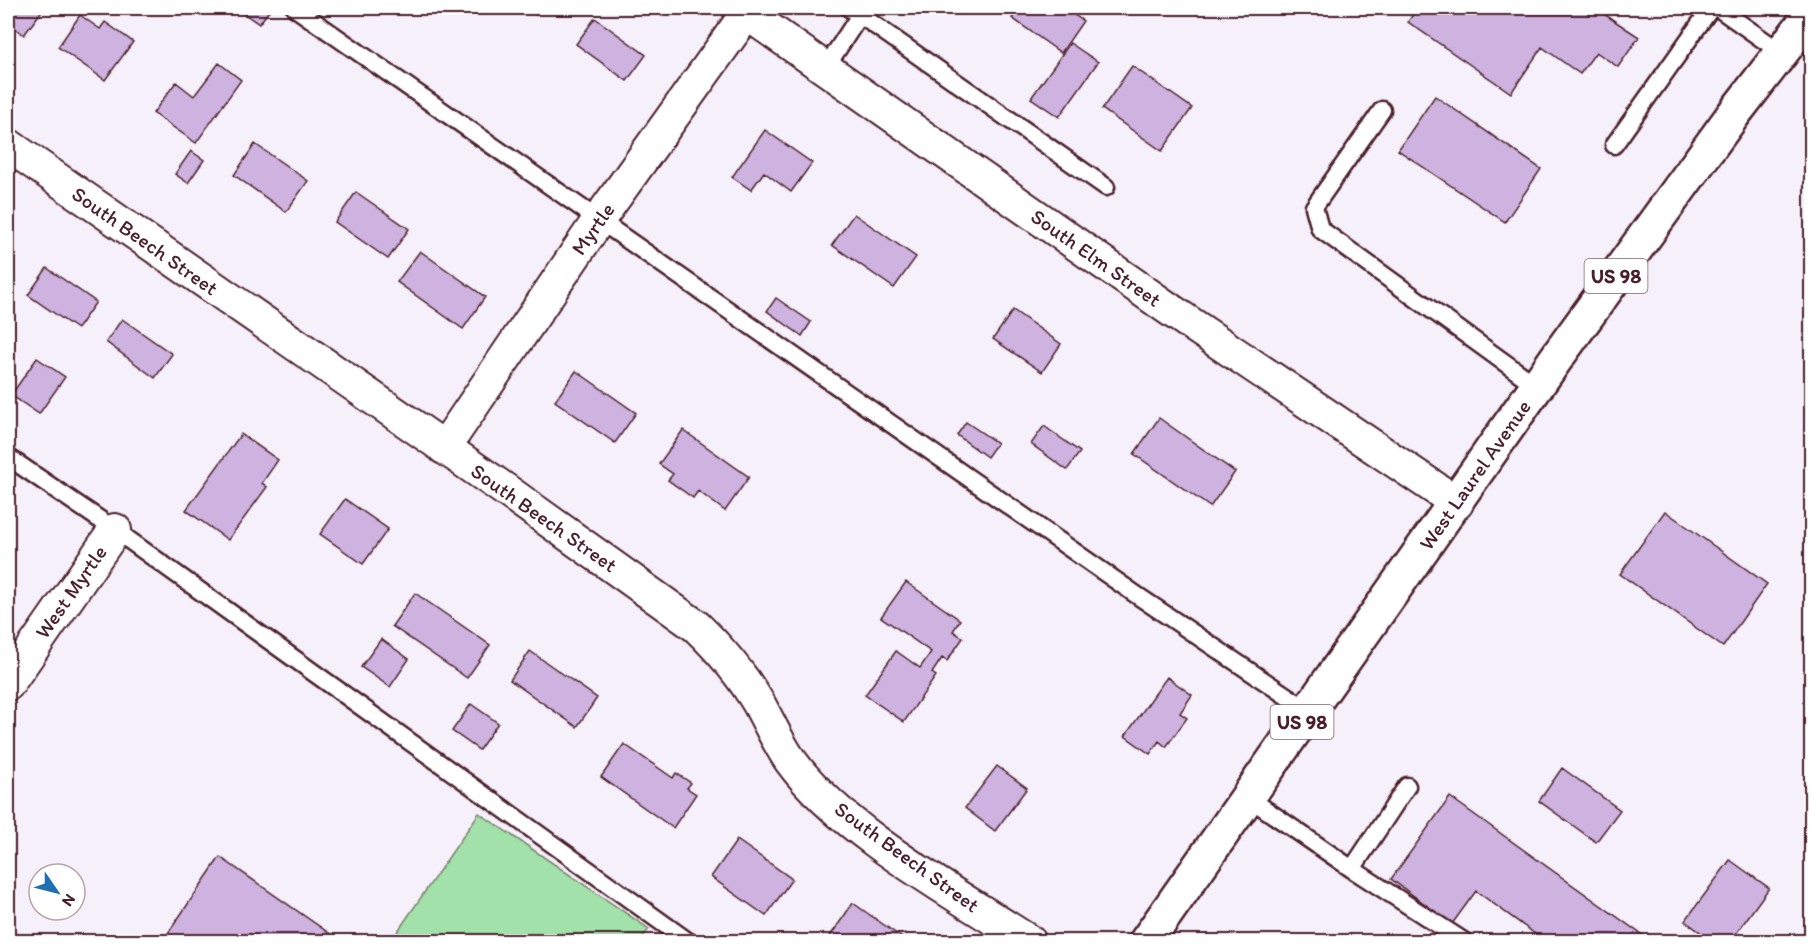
<svg xmlns="http://www.w3.org/2000/svg" width="1819" height="949" font-family="Itim,sans-serif">
	<style>
		.green { fill: #a2e1a9; stroke: #76806a; stroke-width: 1.5 }
		.building { fill: #ceb2df; stroke: #4a1f2b; stroke-width: 1.5 }
		.lines { fill: none; stroke-linecap: round; stroke-linejoin: round }
		.lane-casing { stroke: #4a1f2b; stroke-width: 21 }
		.street-casing { stroke: #4a1f2b; stroke-width: 36 }
		.primary-casing { stroke: #4a1f2b; stroke-width: 38 }
		.lane { stroke: #fff; stroke-width: 16 }
		.street { stroke: #fff; stroke-width: 32 }
		.primary { stroke: #fff; stroke-width: 33 }
		.labels { text-anchor: middle; stroke-width: 4.5; stroke-linejoin: round; paint-order: stroke }
		.shield { fill: #fff; stroke: #80626b; stroke-width: 1.5 }
		.shield-label { font-size: 20px; font-weight: bold; fill: #4a1f2b }
		.street-label { font-size: 21px; fill: #4a1f2b; stroke: #fff }
	</style>
	<rect width="100%" height="100%" fill="#f5f0f9"/>
	<filter id="ink" filterUnits="userSpaceOnUse"><feTurbulence type="fractalNoise" baseFrequency=".0167" numOctaves="2"/><feDisplacementMap in="SourceGraphic" scale="12" xChannelSelector="R" yChannelSelector="G"/><feConvolveMatrix kernelMatrix="1 2 1 2 8 2 1 2 1" color-interpolation-filters="sRGB"/></filter>
	<g filter="url(#ink)">
		<path class="green" d="M479,813L649,929L640,941L398,942L393,938Z"/>
		<path class="building" d="M8,8H44L24,35L8,23Z
			M236,8H264L269,11L259,24Z
			M525,8H541L536,15Z
			M1020,8H1064L1083,21L1061,53L1012,18Z
			M1417,8H1595L1639,37L1618,67L1596,52L1580,74L1542,47L1511,93L1408,22Z
			M80,15L100,29L105,22L133,42L105,80L58,47Z
			M595,18L646,55L627,81L576,44Z
			M1070,43L1098,62L1059,117L1031,98Z
			M219,63L241,80L196,143L153,113L176,82L194,96Z
			M1132,66L1192,108L1162,151L1102,109Z
			M1435,96L1541,169L1505,222L1398,150Z
			M765,130L812,163L791,192L764,172L751,190L732,177Z
			M255,144L308,181L286,212L234,175Z
			M191,151L204,160L188,183L175,174Z
			M356,192L409,229L388,259L335,222Z
			M854,214L916,257L894,288L832,245Z
			M420,251L485,297L463,329L397,282Z
			M47,268L96,302L77,329L28,295Z
			M776,298L811,322L802,336L767,311Z
			M1013,310L1061,344L1042,372L993,339Z
			M122,319L172,354L155,378L106,342Z
			M37,358L65,377L39,414L11,395Z
			M576,371L636,413L615,443L555,401Z
			M1159,418L1235,472L1210,507L1134,454Z
			M966,422L997,443L987,457L957,435Z
			M1044,426L1080,452L1067,470L1031,444Z
			M683,430L749,477L725,511L698,491L693,498L668,480L673,474L659,464Z
			M241,434L278,460L262,483L267,487L228,540L186,510Z
			M345,499L388,529L363,564L320,534Z
			M1665,511L1767,584L1723,647L1620,574Z
			M906,582L960,620L953,631L963,638L947,661L942,658L932,673L936,676L904,722L865,695L896,651L920,668L931,652L881,617Z
			M415,593L490,645L467,678L392,626Z
			M381,639L409,659L390,687L361,667Z
			M530,651L597,698L577,727L510,680Z
			M1167,677L1192,695L1180,713L1187,718L1166,747L1159,741L1150,754L1125,736Z
			M471,704L498,723L479,750L452,731Z
			M624,744L673,778L676,773L691,783L687,788L696,794L673,828L601,777Z
			M997,766L1027,788L995,831L965,808Z
			M1562,768L1620,810L1596,842L1539,801Z
			M1450,797L1645,937L1642,942H1546L1476,891L1452,924L1391,879Z
			M737,840L792,879L766,916L711,877Z
			M220,857L336,938L334,942H162Z
			M1730,860L1769,888L1730,942H1714L1685,921Z
			M853,903L908,942H826Z"/>
		<g class="lines">
			<defs>
				<path id="lane" d="M295,8L1138,596L1309,711
					M1718,8L1782,53
					M860,15L1106,187
					M826,67L860,15L849,8
					M1382,110L1314,207L1320,229L1537,386
					M1614,145L1711,8
					M8,457L115,530L689,942
					M1249,798L1352,869L1407,786
					M1352,869L1465,942"/>
				<path id="street" d="M739,8L1169,309L1457,503
					M8,145L507,491L696,626C720,649 742,675 759,704C769,722 778,743 790,760C841,831 956,894 1030,942
					M444,448L600,218L747,13
					M8,684L115,530"/>
				<path id="primary" d="M1146,942L1560,353L1733,115L1812,13"/>
			</defs>
			<use href="#lane" class="lane-casing"/>
			<use href="#street" class="street-casing"/>
			<use href="#primary" class="primary-casing"/>
			<use href="#lane" class="lane"/>
			<use href="#street" class="street"/>
			<use href="#primary" class="primary"/>
		</g>
	</g>
	<g class="labels">
		<g class="shield">
			<rect x="1584.5" y="259" width="63" height="34" rx="4.5"/>
			<rect x="1270.5" y="705" width="63" height="34" rx="4.5"/>
		</g>
		<g class="shield-label">
			<text x="1616" y="283">US 98</text>
			<text x="1302" y="729">US 98</text>
		</g>
		<g class="street-label">
			<text transform="translate(593 229) rotate(-55)" y="7">Myrtle</text>
			<text transform="translate(145 241) rotate(35)" y="7">South Beech Street</text>
			<text transform="translate(1096 258) rotate(35)" y="7">South Elm Street</text>
			<text transform="translate(1475 475) rotate(-55)" y="7">West Laurel Avenue</text>
			<text transform="translate(544 518) rotate(35)" y="7">South Beech Street</text>
			<text transform="translate(71 592) rotate(-55)" y="7">West Myrtle</text>
			<text transform="translate(907 857) rotate(36)" y="7">South Beech Street</text>
		</g>
	</g>
	<rect width="1819" height="949" fill="none" stroke="#fff" stroke-width="30"/>
	<rect x="15" y="15" width="1789" height="919" fill="none" stroke="#4a1f2b" stroke-width="2" filter="url(#ink)"/>
	<g transform="translate(57 892) rotate(125)"><circle r="28" fill="#ffffff" stroke="#b7a5aa" stroke-width="1.5"/>
	<path d="M0-4.5L10 22L0 15L-10 22Z" fill="#1f6fb2"/>
	<text y="-9" font-size="16" font-weight="bold" text-anchor="middle" fill="#4a1f2b">N</text>
	</g>
</svg>
